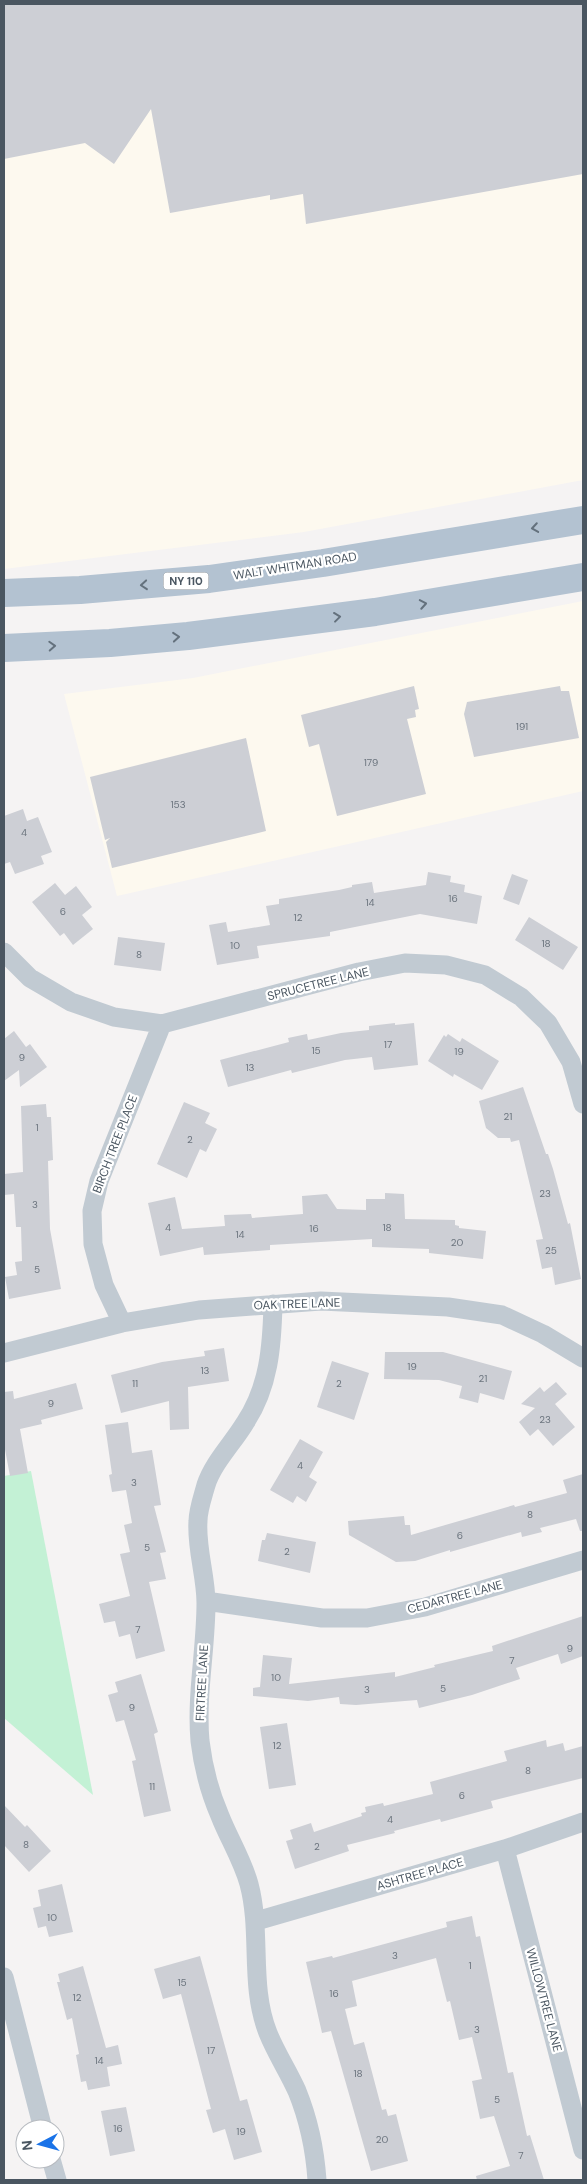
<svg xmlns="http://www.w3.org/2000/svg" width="587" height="2184" font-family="'DM Sans',sans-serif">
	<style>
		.commercial { fill: #fdf9ef }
		.green { fill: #c3f1d5 }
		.building { fill: #cdcfd5 }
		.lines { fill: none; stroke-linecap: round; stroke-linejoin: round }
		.minor { stroke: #c1cad2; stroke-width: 19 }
		.primary { stroke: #b3c2d1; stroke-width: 28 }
		.oneway { stroke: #64717d }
		.labels { text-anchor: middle; stroke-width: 4.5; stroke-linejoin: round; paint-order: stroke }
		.number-label { font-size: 10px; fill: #6b747e }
		.shield { fill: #fff; stroke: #808990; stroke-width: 1 }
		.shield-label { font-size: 11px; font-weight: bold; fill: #4a5661 }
		.street-label { font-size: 12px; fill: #4a5661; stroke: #fff }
	</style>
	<rect width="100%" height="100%" fill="#f5f3f3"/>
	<path class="commercial" d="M4,4H583V480L304,532L4,569Z
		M583,601V791L117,896L64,694L193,678Z"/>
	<path class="green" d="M31,1471L93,1795L4,1718V1476Z"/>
	<path class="building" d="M4,4H583V174L306,224L303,194L270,200V195L170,213L151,109L114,164L85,143L4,159Z
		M414,686L419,709L415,710L416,717L407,719L426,794L337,816L319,744L309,747L301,715Z
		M560,686L561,691H569L579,738L474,757L464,714L467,702Z
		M246,738L266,831L112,868L106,842L110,838L105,840L90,777Z
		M23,809L27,821L38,817L52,852L41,856L44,864L15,874L10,862L4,864V816Z
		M428,872L451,876L450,882L465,885L464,892L482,896L477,924L420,914L330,932V936L257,946L259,958L217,965L209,925L226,922L228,932L270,925L266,906L279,904V899L339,890L352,887V885L372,882L374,893L426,885Z
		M512,874L528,880L519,905L503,899Z
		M55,883L65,895L76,886L92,907L82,915L93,929L73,945L64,933L60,936L32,902Z
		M529,917L578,947L563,970L515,940Z
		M118,937L165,943L161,971L114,965Z
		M395,1023V1025L414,1023L418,1065L374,1070L372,1057L345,1060L292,1073L291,1070L228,1087L220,1060L289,1042L288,1038L307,1034L308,1040L341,1033L369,1030V1026Z
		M14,1031L26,1047L30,1044L47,1067L20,1087L19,1070L4,1081V1039Z
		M448,1034L460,1042L462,1038L499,1061L482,1090L454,1074L453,1077L428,1061L444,1035L446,1037Z
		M523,1087L546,1154H548L553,1169L568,1224L570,1223L581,1279L555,1285L552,1267L542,1269L536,1240L543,1239L519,1140L511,1142L510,1138H498L486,1128L479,1101Z
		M184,1102L210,1113L205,1123L217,1129L206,1152L200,1149L187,1178L157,1164Z
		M46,1104L47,1117H51L52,1138L53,1160L48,1161L50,1229L61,1289L9,1299L5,1277L17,1275L15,1262L22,1261L21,1227H16L14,1194L4,1195V1174L23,1172L21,1106Z
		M385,1193L404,1194L405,1219L455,1220V1225L459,1226V1228L486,1231L483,1259L429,1253V1249L372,1247V1239L270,1245V1250L204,1255L203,1247L160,1256L148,1203L175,1197L182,1229L225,1226L224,1215L251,1214L252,1218L303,1214L302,1196L327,1194L337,1209L366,1210V1199H385Z
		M224,1348L229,1381L188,1387L189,1429L170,1430L169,1401L121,1413L111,1375L162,1362L205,1356L204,1351Z
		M385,1352H443L512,1371L504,1400L480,1393L478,1403L459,1398L462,1386L439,1380L384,1379Z
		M332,1361L369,1373L354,1420L317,1407Z
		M556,1382L567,1394L555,1404L575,1427L553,1446L538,1429L530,1436L519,1422L535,1408L521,1404L540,1387L544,1392Z
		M76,1383L83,1409L41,1420L42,1424L20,1429L28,1473L10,1476L4,1444V1392L13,1391L14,1399Z
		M128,1422L132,1453L152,1450L161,1505L154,1506L166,1552L160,1553L166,1579L149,1582L165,1651L136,1659L130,1634L119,1637L115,1621L104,1623L99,1604L130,1596L120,1554L130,1552L124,1525L132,1523L126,1490L112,1492L109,1475L112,1474L105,1425Z
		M300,1439L323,1452L309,1477L317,1482L306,1502L297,1496L293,1503L270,1490Z
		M583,1474V1531H580L576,1519L540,1528L542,1532L522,1537L521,1532L450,1552V1550L415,1561L396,1562L349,1535L348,1521L404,1516L405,1525H410L411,1535L514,1505L515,1507L567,1493L563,1480Z
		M267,1533L316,1542L310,1573L258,1561L262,1540H265Z
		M583,1616V1656L561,1664L558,1654L516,1668L520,1679L472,1695L419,1708L417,1700L356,1705L340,1704L339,1697L308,1701L253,1696V1688L260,1687L263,1655L292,1658L289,1684L395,1672V1677L435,1667L434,1665L493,1651L492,1646Z
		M141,1674L158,1732L154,1734L171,1811L144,1817L132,1761L136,1760L124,1720L116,1722L108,1695L118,1692L115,1682Z
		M287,1723L296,1785L269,1789L260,1727Z
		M546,1740L547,1747L563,1743L565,1751L583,1746V1778L491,1801L493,1808L441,1822L440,1819L394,1831L395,1833L347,1845L349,1851L295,1869L286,1841L293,1839L290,1830L311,1823L314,1832L362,1816L361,1813L366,1812L365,1807L383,1803L384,1806L433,1794L430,1782L507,1761L504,1751Z
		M4,1805L25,1827L27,1825L51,1851L29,1872L4,1845Z
		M62,1884L73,1932L49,1937L46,1926L38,1928L33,1908L41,1906L38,1890Z
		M472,1916L476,1937L480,1936L508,2073L513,2072L527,2136L530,2135L544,2180H477L476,2176L510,2166L494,2116L480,2119L472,2081L482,2079L472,2037L459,2040L450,2001L447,2002L436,1958L352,1981L357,2006L345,2009L354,2045L364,2042L382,2110L386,2109L388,2116L396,2114L408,2161L371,2171L331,2031L322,2033L306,1962L332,1956L333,1958L447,1927L446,1922Z
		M200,1956L240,2101L247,2099L262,2152L234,2160L225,2129L213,2133L206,2110L211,2109L181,1994L163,1999L154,1969Z
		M83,1966L106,2048L118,2045L122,2064L107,2067L110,2086L88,2090L86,2081L81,2082L76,2055L79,2054L72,2018L67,2020L57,1982H60L58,1974Z
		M126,2107L135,2151L110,2156L101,2111Z"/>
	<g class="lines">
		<path class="minor" d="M4,952L30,978L71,1002L114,1017L162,1024L359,972L405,963L446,965L485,975L521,997L548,1023L571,1062L583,1104
			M273,1304C272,1346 269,1387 245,1423C233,1443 213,1463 206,1485C203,1496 198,1510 198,1521C196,1548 206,1576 206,1603C206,1649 196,1695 200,1741C203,1766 210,1793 220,1816C229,1839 242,1859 249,1884C262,1933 249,1985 268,2033C276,2053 288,2071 297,2091C308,2118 315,2151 317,2180
			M122,1323L104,1285L93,1244L92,1211L99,1181L162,1024
			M4,1353L122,1323L199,1310L321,1301L448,1307L502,1315L543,1334L583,1358
			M206,1601L322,1618H367L425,1607L583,1560
			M505,1849L583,2150
			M256,1921L505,1849L583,1822
			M4,1977L43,2129
			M51,2159L57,2180"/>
		<path class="primary" d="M4,593L80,590L209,579L323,563L583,520
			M4,648L110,643L188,636L375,612L583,577"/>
	</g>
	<defs><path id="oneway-chevron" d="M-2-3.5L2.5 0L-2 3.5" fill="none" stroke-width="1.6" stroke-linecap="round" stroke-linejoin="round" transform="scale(1.25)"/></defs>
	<g class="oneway">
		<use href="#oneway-chevron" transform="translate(535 528) rotate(171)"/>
		<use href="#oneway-chevron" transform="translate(144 585) rotate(175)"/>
		<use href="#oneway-chevron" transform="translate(423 604) rotate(-10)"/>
		<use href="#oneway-chevron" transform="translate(337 617) rotate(-7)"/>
		<use href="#oneway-chevron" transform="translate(176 637) rotate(-5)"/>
		<use href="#oneway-chevron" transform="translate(52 646) rotate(-3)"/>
	</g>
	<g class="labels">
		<g class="number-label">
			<text x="522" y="730">191</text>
			<text x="371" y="766">179</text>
			<text x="178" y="808">153</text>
			<text x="24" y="836">4</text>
			<text x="453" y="902">16</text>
			<text x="370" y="906">14</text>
			<text x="63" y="915">6</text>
			<text x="298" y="921">12</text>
			<text x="546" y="947">18</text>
			<text x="235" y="949">10</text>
			<text x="139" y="958">8</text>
			<text x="388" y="1048">17</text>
			<text x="316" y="1054">15</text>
			<text x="459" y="1055">19</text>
			<text x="22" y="1061">9</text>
			<text x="250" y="1071">13</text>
			<text x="508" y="1120">21</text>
			<text x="37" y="1131">1</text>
			<text x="190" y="1143">2</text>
			<text x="545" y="1197">23</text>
			<text x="35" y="1208">3</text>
			<text x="168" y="1231">4</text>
			<text x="387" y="1231">18</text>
			<text x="314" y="1232">16</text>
			<text x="240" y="1238">14</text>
			<text x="457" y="1246">20</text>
			<text x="551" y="1254">25</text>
			<text x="37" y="1273">5</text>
			<text x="412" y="1370">19</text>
			<text x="205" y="1374">13</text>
			<text x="483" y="1382">21</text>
			<text x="135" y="1387">11</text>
			<text x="339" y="1387">2</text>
			<text x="51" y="1407">9</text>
			<text x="545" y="1423">23</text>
			<text x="300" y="1469">4</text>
			<text x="134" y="1486">3</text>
			<text x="530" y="1518">8</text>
			<text x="460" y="1539">6</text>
			<text x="147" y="1551">5</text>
			<text x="287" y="1555">2</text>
			<text x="138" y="1633">7</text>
			<text x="570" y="1652">9</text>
			<text x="512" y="1664">7</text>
			<text x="276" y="1681">10</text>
			<text x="443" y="1692">5</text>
			<text x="367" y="1693">3</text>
			<text x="132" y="1711">9</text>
			<text x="277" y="1749">12</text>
			<text x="528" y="1774">8</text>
			<text x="152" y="1790">11</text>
			<text x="462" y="1799">6</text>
			<text x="390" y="1823">4</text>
			<text x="26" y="1848">8</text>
			<text x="317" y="1850">2</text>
			<text x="52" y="1921">10</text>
			<text x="395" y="1959">3</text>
			<text x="470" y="1969">1</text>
			<text x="182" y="1986">15</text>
			<text x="334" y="1997">16</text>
			<text x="77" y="2001">12</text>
			<text x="477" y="2033">3</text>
			<text x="211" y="2054">17</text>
			<text x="99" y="2064">14</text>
			<text x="358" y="2077">18</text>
			<text x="497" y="2103">5</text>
			<text x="118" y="2132">16</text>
			<text x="241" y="2135">19</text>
			<text x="382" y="2143">20</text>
			<text x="521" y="2159">7</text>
		</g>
		<rect class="shield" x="163.5" y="572.5" width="45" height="17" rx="4"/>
		<g class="shield-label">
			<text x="186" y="585">NY 110</text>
		</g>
		<g class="street-label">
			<text transform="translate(295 566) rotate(-9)" y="4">WALT WHITMAN ROAD</text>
			<text transform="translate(318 984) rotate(-14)" y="4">SPRUCETREE LANE</text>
			<text transform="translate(115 1144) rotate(-69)" y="4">BIRCH TREE PLACE</text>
			<text transform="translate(297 1304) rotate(-2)" y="4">OAK TREE LANE</text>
			<text transform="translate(455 1597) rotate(-15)" y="4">CEDARTREE LANE</text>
			<text transform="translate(202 1683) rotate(-87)" y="4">FIRTREE LANE</text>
			<text transform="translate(420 1874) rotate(-16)" y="4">ASHTREE PLACE</text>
			<text transform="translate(544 2000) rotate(75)" y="4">WILLOWTREE LANE</text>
		</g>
	</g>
	<rect width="587" height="2184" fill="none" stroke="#4a5661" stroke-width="10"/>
	<g transform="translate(40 2144) rotate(264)"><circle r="24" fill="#ffffff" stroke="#b7bbc0"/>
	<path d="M0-4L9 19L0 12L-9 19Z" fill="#1a73e8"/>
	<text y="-8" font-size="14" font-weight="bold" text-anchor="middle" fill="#4a5661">N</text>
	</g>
</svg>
